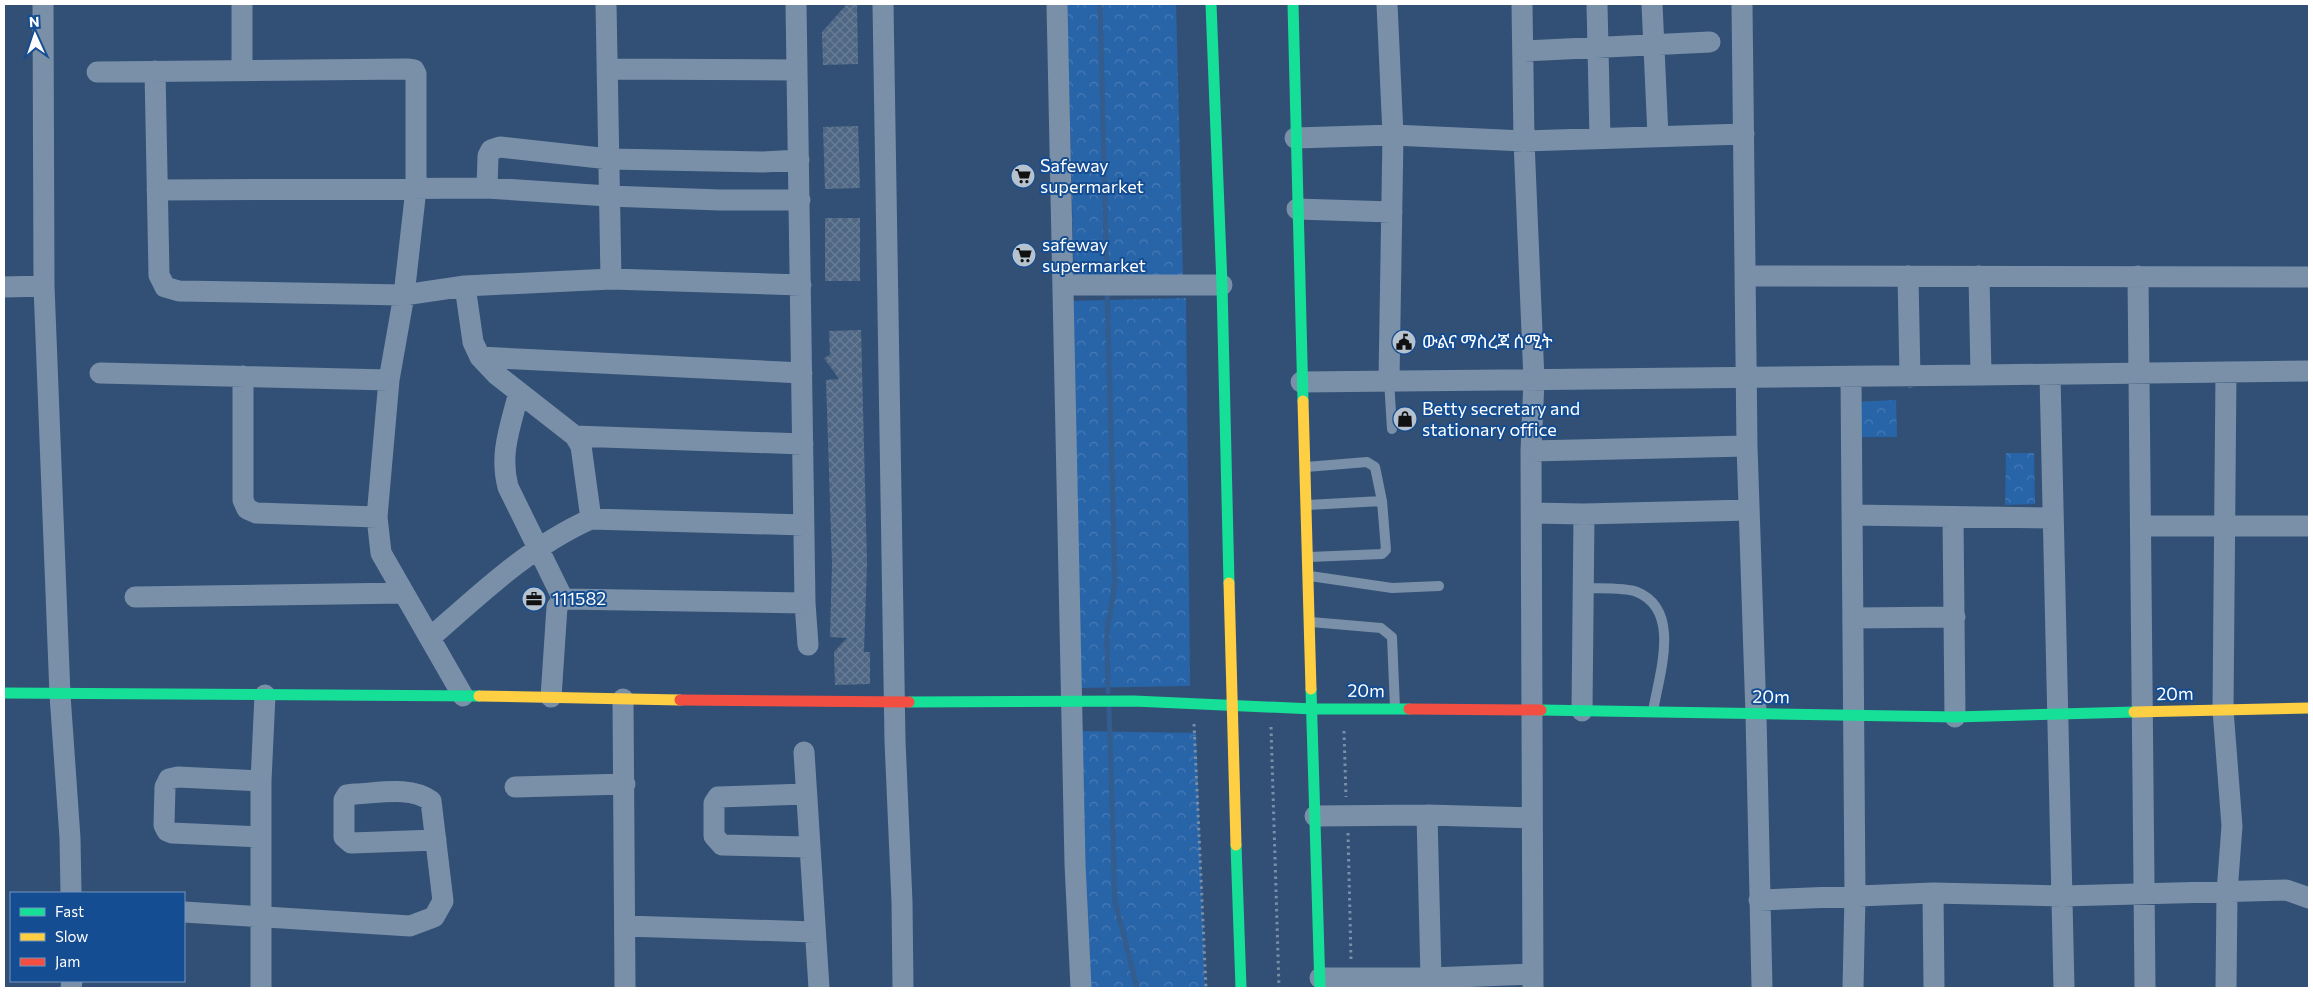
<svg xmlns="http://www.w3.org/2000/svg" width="2313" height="992" font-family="Commissioner,'Noto Sans Ethiopic',sans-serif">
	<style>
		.forest { fill: url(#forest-crowns) }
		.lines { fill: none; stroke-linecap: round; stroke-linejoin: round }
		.stream { stroke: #345c8d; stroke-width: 5 }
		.building { fill: url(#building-cross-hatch) }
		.path { stroke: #7990a8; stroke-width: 3; stroke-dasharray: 2.5 4; stroke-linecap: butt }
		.lane { stroke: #7990a8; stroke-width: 10 }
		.street { stroke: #7990a8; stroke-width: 21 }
		.fast { stroke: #16e098; stroke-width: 11 }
		.slow { stroke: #ffcf43; stroke-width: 11 }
		.jam { stroke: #f24e42; stroke-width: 11 }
		.labels { text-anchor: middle; stroke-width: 4; stroke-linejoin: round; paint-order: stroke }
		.poi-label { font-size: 18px; fill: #fff; stroke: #154d92; text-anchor: start }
		.street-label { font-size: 18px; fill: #fff; stroke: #154d92 }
	</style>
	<defs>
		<pattern id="forest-crowns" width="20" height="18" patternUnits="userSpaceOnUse" patternTransform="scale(1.25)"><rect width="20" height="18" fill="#2864a8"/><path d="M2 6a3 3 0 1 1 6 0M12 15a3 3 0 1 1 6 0" fill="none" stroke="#487bb5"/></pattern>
		<pattern id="building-cross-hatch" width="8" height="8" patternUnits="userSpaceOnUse" patternTransform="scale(1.25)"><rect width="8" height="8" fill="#4f6784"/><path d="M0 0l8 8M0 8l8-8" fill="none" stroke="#697e96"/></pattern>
	</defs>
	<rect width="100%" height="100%" fill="#325075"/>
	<path class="forest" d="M1067,4H1176L1183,278L1074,279Z
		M1186,298L1190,686L1077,688L1070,301Z
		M1896,400L1897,437H1855L1854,402Z
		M2006,453H2034L2035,504L2005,505Z
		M1078,731L1196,733L1205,988H1091Z"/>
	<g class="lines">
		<path class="stream" d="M1100,4L1107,281
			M1107,289L1115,582L1107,631L1108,692
			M1109,708L1115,901L1137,988"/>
	</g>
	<path class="building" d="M847,4H857L858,64L823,65L822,32Z
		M858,126L860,188L825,189L823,127Z
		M825,218H860V281H825Z
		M861,330L867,563L864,652H870V684L835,685L834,652L847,638L830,637L832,564L826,380L839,379L824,358L830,355L829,331Z"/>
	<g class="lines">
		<path class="path" d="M1194,724L1206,988
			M1271,727L1279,988
			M1344,731L1346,797
			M1348,833L1351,959"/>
		<path class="lane" d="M1389,380L1392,429
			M1306,467L1367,462L1375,467L1382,501L1386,550L1382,554L1309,557
			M1307,505L1382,501
			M1310,576L1392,588L1439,586
			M1583,588C1597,589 1624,587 1637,592C1682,610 1659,675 1653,711
			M1311,622L1381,628L1392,637L1395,708"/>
		<path class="street" d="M43,4L44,286L60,695L70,838L71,893
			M796,4L805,603L808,645
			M883,4L895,741L902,902L903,988
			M1057,4L1075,864L1081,988
			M1387,4L1393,135L1389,380
			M1522,4L1524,141L1534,380L1531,451L1533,988
			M1597,4L1600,138
			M1652,4L1658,136
			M1742,4L1747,446L1756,715L1762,988
			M1523,51L1710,42
			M607,69L797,70
			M242,70V4
			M155,71L159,275L165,287L179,291L404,295L465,286L611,279L606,4
			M97,72L407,69L414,70L416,74V189L404,295L389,380L377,517L381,553L463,696
			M1295,138L1393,135L1524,141L1744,134
			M487,188L488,156L491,150L500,147L609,159L763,162L799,160
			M157,190L487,188L608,196L720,200H800
			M1297,209L1392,212
			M1745,276L2309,277
			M1908,276L1910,377
			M1979,276L1981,375L2309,371
			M2138,276L2145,988
			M611,279L801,285
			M1064,285H1222
			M465,286L473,342L480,357L497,375L575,436L581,446L591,519
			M4,287L44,286
			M480,357L802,373
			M2226,372L2223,710L2232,826L2227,892L2226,988
			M100,373L389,380
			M2050,375L2064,988
			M243,376V500L247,509L256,513L377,517
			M1851,377L1855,895L1853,988
			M1301,382L1981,375
			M519,392C511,425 499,453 508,487L563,599
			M575,436L803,444
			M1531,451L1747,446
			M1532,513L1584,514L1749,510
			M1852,515L2053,518
			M1953,517L1955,717
			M2141,526H2309
			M135,597L404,593
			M1853,618L1955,617
			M430,638C480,594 530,546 591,519L804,525
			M551,697L557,607L563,599L805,603
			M623,699L625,988
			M1582,711L1584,514
			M804,752L819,988
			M515,787L625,784
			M805,794L718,797L714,803V836L722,845L808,847
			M1427,815L1431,978
			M1315,816L1427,815L1532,818
			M260,837L172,833L167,831L164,825L165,787L169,779L178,777L261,781
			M1933,893L1934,988
			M1759,900L1933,893L2062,896L2286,890L2309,898
			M184,912L410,926L434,917L443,901L431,801C411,786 379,793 355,794L347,795L344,800V837L351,843L436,840
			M626,926L814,932
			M1320,978H1431L1533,974
			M71,988L72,981
			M261,988V781L265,695"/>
		<path class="fast" d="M1211,4L1222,285L1229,583
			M1293,4L1303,401
			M1311,689L1320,988
			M4,693L479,696
			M909,702L1134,701L1313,709H1409
			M1541,710L1955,717L2134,712
			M1236,845L1241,988"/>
		<path class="slow" d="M1303,401L1311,689
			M1229,583L1236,845
			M479,696L680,700
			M2134,712L2309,708"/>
		<path class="jam" d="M680,700L909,702
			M1409,709L1541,710"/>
	</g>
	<defs>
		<symbol id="supermarket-disc" viewBox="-11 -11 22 22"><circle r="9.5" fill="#b7c2cf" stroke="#154d92"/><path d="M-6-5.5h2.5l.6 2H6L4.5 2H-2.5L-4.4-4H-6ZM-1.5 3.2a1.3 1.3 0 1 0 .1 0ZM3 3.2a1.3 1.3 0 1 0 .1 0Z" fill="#111"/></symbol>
		<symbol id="civic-disc" viewBox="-11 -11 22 22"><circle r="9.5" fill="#b7c2cf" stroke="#154d92"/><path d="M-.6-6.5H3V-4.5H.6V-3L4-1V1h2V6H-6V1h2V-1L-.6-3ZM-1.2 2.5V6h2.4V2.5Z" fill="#111"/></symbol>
		<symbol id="shop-disc" viewBox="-11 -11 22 22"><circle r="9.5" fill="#b7c2cf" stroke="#154d92"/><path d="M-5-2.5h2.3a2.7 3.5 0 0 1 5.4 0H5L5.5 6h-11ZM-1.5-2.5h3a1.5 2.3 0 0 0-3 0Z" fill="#111"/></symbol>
		<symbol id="office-disc" viewBox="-11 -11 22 22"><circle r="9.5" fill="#b7c2cf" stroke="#154d92"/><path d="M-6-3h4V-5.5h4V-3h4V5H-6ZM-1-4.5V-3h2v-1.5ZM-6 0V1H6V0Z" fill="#111"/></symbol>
	</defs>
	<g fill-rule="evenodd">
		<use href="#supermarket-disc" x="1009" y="162" width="28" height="28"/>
		<use href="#supermarket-disc" x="1010" y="241" width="28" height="28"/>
		<use href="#civic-disc" x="1390" y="328" width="28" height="28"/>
		<use href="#shop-disc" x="1391" y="405" width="28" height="28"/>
		<use href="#office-disc" x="520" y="585" width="28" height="28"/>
	</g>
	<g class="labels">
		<g class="poi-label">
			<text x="1040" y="172">Safeway<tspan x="1040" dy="21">supermarket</tspan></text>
			<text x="1042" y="251">safeway<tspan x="1042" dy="21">supermarket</tspan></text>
			<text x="1422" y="348">ውልና ማስረጃ ሰሚት</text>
			<text x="1422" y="415">Betty secretary and<tspan x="1422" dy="21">stationary office</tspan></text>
			<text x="552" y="605">111582</text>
		</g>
		<g class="street-label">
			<text transform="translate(1366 691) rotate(1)" y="6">20m</text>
			<text transform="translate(2175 694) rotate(-1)" y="6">20m</text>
			<text transform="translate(1771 697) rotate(1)" y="6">20m</text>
		</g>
	</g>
	<rect width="2313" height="992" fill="none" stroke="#ffffff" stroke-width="10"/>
	<rect x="10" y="892" width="175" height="90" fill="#154d92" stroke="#7394be"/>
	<rect x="20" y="908" width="25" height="8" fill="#16e098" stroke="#7394be"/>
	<text x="55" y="917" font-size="15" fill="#ffffff">Fast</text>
	<rect x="20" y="933" width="25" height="8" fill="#ffcf43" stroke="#7394be"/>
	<text x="55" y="942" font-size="15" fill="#ffffff">Slow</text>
	<rect x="20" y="958" width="25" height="8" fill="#f24e42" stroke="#7394be"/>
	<text x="55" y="967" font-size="15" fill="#ffffff">Jam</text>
	<g transform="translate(35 35) rotate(357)" stroke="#154d92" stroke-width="4" paint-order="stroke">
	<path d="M0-4L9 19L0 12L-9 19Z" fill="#ffffff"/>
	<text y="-8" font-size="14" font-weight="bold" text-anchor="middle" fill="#ffffff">N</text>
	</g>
</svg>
